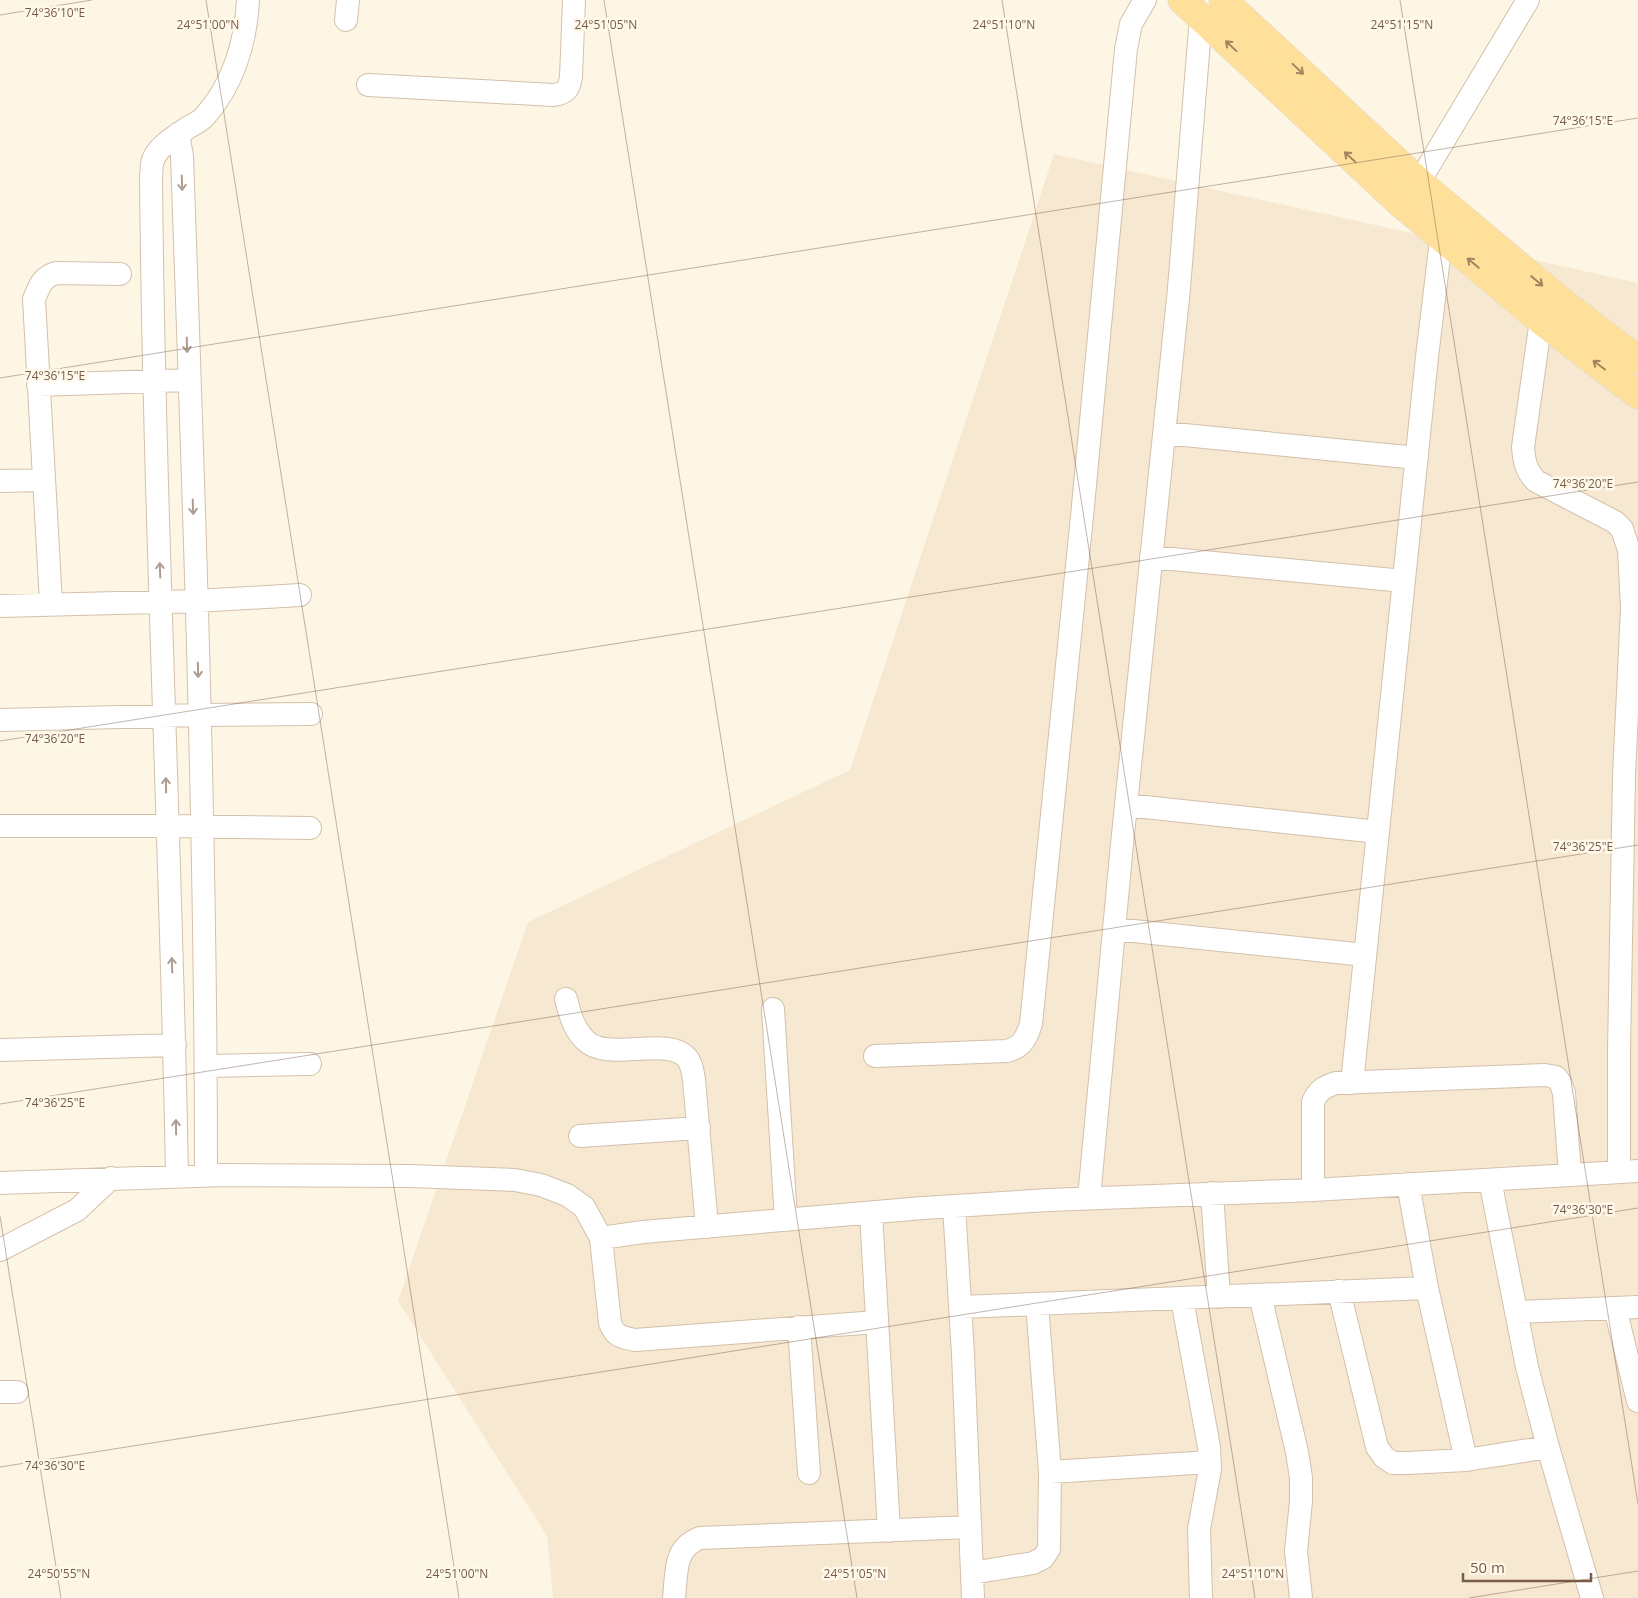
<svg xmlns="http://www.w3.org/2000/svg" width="1638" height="1598" font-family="'Open Sans',sans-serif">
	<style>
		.residential { fill: #f7e8d1 }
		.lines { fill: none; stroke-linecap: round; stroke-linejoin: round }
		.minor-casing { stroke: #d3c0ab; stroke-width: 24 }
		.major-casing { stroke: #dfd8d3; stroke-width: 29 }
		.minor { stroke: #fff; stroke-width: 22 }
		.major { stroke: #ffe09a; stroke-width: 28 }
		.oneway { stroke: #a18460 }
		.oneway2 { stroke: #af9d91 }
		.ticks { fill: none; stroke: #795c47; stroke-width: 1; stroke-opacity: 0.45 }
		.ticks-label { font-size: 12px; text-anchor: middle; fill: #795c47; stroke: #fff9ec; stroke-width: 5; stroke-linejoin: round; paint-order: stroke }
	</style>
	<rect width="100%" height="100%" fill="#fef6e4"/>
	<path class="residential" d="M1054,154L1638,283V1598H553L547,1536L398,1301L528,922L850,770Z"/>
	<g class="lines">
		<defs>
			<path id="minor" d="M346,20L348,0
				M368,85L554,95C566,93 569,89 571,77L574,0
				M178,134L182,156C194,496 206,836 206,1175
				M1419,182L1528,0
				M1541,320L1523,447C1524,461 1526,471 1536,481L1615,522L1622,529L1629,550L1632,608L1624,775L1619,1051V1172
				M38,385L188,380
				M1164,433L1417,458
				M0,481L44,480
				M1151,557L1404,581
				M51,603L34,299C40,286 41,278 56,273L120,274
				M0,606L196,601L300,595
				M0,720L199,715L311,714
				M1126,805L1378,832
				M0,826H167L310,828
				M1114,929L1365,955
				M566,999C570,1014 573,1028 585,1040C607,1063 668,1035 687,1058C692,1064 693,1073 694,1080L707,1227
				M773,1009L786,1220
				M0,1050L175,1045
				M875,1056L1007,1051C1022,1047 1026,1039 1031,1024L1083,506L1126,49L1131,24L1145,0
				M206,1066L310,1064
				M1352,1083L1427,357L1443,224
				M580,1136L699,1128
				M177,1176C171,843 154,509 151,176C152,171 151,165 153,160C158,146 177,135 189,127C195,124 201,121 205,116C233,85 246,42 248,0
				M1490,1180L1527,1367L1548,1447L1592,1598
				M0,1183L224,1175L410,1176L515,1180L541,1185L567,1195L584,1207L601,1238L610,1323C615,1337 622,1337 635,1340L877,1322
				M1408,1184L1427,1288L1466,1460
				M1313,1190V1102C1318,1090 1324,1087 1336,1083L1545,1075L1556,1077L1561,1084L1564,1093L1570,1175
				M1212,1193L1219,1297
				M1089,1198L1122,844L1179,288L1201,17
				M954,1206L963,1354L973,1598
				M871,1213L889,1531
				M601,1238L643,1232L923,1208L1049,1200L1313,1190L1638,1171
				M0,1250L77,1210L111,1178
				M1339,1291L1377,1447L1384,1457L1393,1463H1407L1466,1460L1548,1447
				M1260,1295L1297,1452L1301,1478V1501L1296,1551L1301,1598
				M1182,1299L1209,1447L1210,1469L1199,1529L1201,1598
				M960,1307L1427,1288
				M1615,1308L1638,1401
				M1517,1312L1638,1307
				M799,1327L809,1473
				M0,1392H17
				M1050,1472L1210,1462
				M972,1573L1033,1563L1043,1558L1049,1549L1050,1472L1037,1304
				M674,1598C677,1573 673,1548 700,1538L970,1527"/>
			<path id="major" d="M1182,0L1400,203L1544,323L1638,395
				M1223,0L1419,182L1561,301L1638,360"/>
		</defs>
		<use href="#minor" class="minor-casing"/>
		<use href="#major" class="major-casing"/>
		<use href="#minor" class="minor"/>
		<use href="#major" class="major"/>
	</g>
	<defs><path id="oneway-shaft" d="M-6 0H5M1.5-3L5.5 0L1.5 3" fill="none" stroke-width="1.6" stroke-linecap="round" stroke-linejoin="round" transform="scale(1.25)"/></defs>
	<g class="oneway">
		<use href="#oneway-shaft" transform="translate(1231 46) rotate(-137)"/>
		<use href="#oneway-shaft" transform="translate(1298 69) rotate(43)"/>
		<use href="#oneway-shaft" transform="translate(1350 157) rotate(-137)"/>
		<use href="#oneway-shaft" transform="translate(1473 263) rotate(-140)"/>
		<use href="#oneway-shaft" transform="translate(1537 281) rotate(40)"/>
		<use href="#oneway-shaft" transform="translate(1599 365) rotate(-143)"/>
	</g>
	<g class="oneway2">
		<use href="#oneway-shaft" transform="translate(182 183) rotate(88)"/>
		<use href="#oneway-shaft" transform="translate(187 345) rotate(88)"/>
		<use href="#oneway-shaft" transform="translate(193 507) rotate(88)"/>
		<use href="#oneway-shaft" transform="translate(160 570) rotate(-92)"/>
		<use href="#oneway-shaft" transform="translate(198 670) rotate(89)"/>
		<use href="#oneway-shaft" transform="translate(166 785) rotate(-91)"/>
		<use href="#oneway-shaft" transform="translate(172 965) rotate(-92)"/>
		<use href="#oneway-shaft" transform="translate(176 1127) rotate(-91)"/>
	</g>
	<path class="ticks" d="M206,0L459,1598M604,0L857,1598M1002,0L1255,1598M1400,0L1638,1504M0,15L92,0M0,378L1638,118M0,741L1638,482M0,1104L1638,845M0,1216L61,1598M0,1467L1638,1208M1469,1598L1638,1571"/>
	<g class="ticks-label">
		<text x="55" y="17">74°36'10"E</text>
		<text x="208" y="29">24°51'00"N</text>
		<text x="606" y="29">24°51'05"N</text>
		<text x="1004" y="29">24°51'10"N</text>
		<text x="1402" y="29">24°51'15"N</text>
		<text x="1583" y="125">74°36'15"E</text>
		<text x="55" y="380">74°36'15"E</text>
		<text x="1583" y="488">74°36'20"E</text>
		<text x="55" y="743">74°36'20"E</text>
		<text x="1583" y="851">74°36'25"E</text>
		<text x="55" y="1107">74°36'25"E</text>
		<text x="1583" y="1214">74°36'30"E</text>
		<text x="55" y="1470">74°36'30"E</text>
		<text x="59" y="1578">24°50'55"N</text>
		<text x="457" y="1578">24°51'00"N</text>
		<text x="855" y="1578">24°51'05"N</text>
		<text x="1253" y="1578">24°51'10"N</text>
	</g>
	<path d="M1463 1573v8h128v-8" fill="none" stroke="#795c47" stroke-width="2.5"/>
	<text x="1470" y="1573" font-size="15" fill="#795c47" stroke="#fff9ec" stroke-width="4" paint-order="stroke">50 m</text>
</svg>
